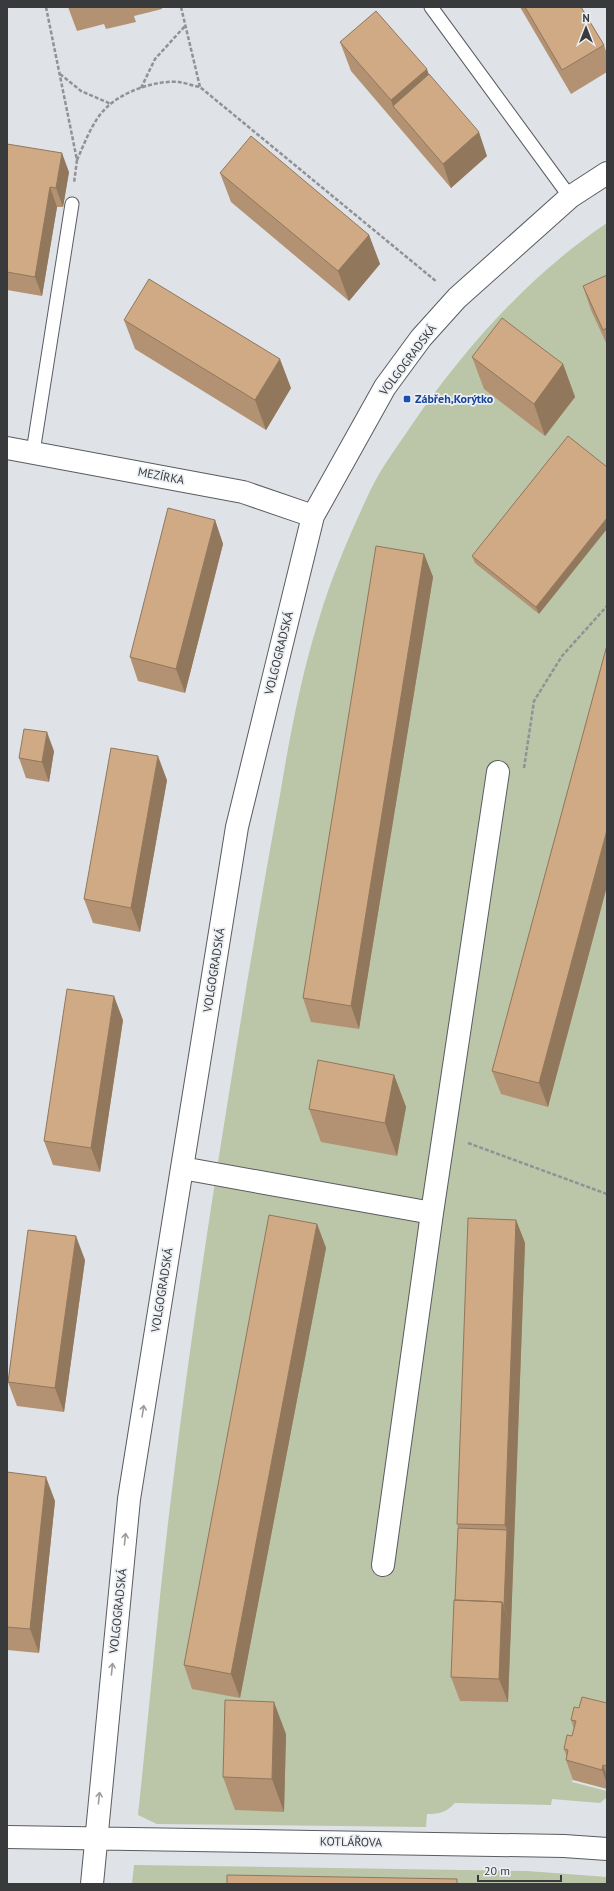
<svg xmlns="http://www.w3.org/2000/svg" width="614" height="1891" font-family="'PT Sans',sans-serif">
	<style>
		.green { fill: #bbc5a7 }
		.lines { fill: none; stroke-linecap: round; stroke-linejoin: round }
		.service-casing { stroke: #595c60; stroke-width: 15 }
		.minor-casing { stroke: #595c60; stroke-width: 24 }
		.path { stroke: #909295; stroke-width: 2.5; stroke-dasharray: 4 2; stroke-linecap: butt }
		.service { stroke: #fff; stroke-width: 13 }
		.minor { stroke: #fff; stroke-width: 22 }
		.wall { fill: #b29272 }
		.shaded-wall { fill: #91775c }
		.building { fill: #cfaa84; stroke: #91775c }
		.oneway { stroke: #9c9c9d }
		.transit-dot { fill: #1a4fb4; stroke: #ecf0f4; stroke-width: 1.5 }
		.labels { text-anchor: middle; stroke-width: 3.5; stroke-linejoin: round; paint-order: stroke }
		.street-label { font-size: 12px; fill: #393a3b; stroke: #ecf0f4 }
		.transit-label { font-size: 12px; font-weight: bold; fill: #164399; stroke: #ecf0f4; text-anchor: start }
	</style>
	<rect width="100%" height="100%" fill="#dfe2e7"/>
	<path class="green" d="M607,223V1723L575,1772L572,1782L607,1791L606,1798L600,1803L552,1799L551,1805L455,1803C447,1812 439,1814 427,1814L426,1827L157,1824L138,1815C150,1704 159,1593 173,1482C193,1317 219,1153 246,989C257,924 268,859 280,795C290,735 301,676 319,619C332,575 351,532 370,491C381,468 397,447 411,426C464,349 529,275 607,223Z
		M134,1865L527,1871L607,1877V1884H132Z"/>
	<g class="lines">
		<defs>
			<path id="service" d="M431,7L570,197
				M33,452L72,204"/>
			<path id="minor" d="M7,448L243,492L313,516
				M182,1168L432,1213
				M383,1565L432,1213L498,772
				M7,1837L564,1846L607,1849
				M92,1884L129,1499L182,1168L237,827L313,516L385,387L421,338L457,298L570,197L607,173"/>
		</defs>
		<use href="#service" class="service-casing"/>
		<use href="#minor" class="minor-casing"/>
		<path class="path" d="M46,7L77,160L74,183
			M181,7L200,87
			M60,74L81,91L111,104
			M141,88L155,59L185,26
			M77,160C85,142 93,120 107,107C124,91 156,80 179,82C186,83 193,86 200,87L437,282
			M524,768L534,701L562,656L607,606
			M468,1143L607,1194"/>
		<use href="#service" class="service"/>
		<use href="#minor" class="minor"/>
	</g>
	<path class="wall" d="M68,7H162V9L134,16L136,22L106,29L104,24L77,31Z
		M520,7H581L604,45L607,54V72L571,94Z
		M340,42L429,74L487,156L451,188L351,71Z
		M7,144L69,172L63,207H57L42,296L7,290Z
		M220,173L369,235L380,264L349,301L231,202Z
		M607,275V345L591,310L583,286Z
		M124,320L291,388L266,430L135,349Z
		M472,357L563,364L575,397L545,436L484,389Z
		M568,436L539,614L475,563L472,556Z
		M215,520L223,544L185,693L138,681L130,657Z
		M424,554L433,577L359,1029L311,1022L303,998Z
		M607,645V886L548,1107L501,1094L492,1071Z
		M54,751L49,782L26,778L19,758Z
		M167,780L140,932L93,923L84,899Z
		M123,1020L100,1172L53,1165L44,1141Z
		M394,1075L406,1107L397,1156L321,1142L309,1109Z
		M516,1220L525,1243L508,1702L460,1701L451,1677L455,1600L458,1528L457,1524Z
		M317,1224L326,1248L240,1698L192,1689L184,1665Z
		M85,1260L64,1412L17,1406L8,1382Z
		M7,1472L55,1501L39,1653L7,1650Z
		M607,1703V1789L573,1780L566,1760L567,1757L564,1749L572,1736L574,1729L571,1720L579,1708Z
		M286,1734L284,1812L235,1810L223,1777Z"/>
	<path class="shaded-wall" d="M427,69L437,98L393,106L391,100Z
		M479,132L487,156L451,188L443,164Z
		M62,153L69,172L63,207L56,188Z
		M50,187L57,207L42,296L35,277Z
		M369,235L380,264L349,301L338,271Z
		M280,359L291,388L266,430L255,400Z
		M563,364L575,397L545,436L534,404Z
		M607,518V529L539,614L536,607Z
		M215,520L223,544L185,693L176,669Z
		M424,554L433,577L359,1029L351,1006Z
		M47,732L54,751L49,782L42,762Z
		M158,756L167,780L140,932L131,908Z
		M607,830V886L548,1107L539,1083Z
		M114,996L123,1020L100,1172L91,1148Z
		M394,1075L406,1107L397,1156L385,1123Z
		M516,1220L525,1243L511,1626L504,1606L507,1530L505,1525Z
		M317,1224L326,1248L240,1698L231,1674Z
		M76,1236L85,1260L64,1412L55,1388Z
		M46,1477L55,1501L39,1653L30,1629Z
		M502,1602L511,1626L508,1702L499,1679Z
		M274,1702L286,1734L284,1812L272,1779Z
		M603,1765L607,1776V1784L602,1770Z"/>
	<path class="building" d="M525,7H581L604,45L562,70Z
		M376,11L427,69L391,100L340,42Z
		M429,74L479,132L443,164L393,106Z
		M251,136L369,235L338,271L220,173Z
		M7,144L62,153L56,188L50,187L35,277L7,272Z
		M607,275V328L603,330L583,286Z
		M149,279L280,359L255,400L124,320Z
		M502,318L563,364L534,404L472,357Z
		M568,436L607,467V518L536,607L472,556Z
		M168,508L215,520L176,669L130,657Z
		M376,546L424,554L351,1006L303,998Z
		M607,645V830L539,1083L492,1071Z
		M24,729L47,732L42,762L19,758Z
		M111,748L158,756L131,908L84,899Z
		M67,989L114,996L91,1148L44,1141Z
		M318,1060L394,1075L385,1123L309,1109Z
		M269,1215L317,1224L231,1674L184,1665Z
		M468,1218L516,1220L505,1525L457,1524Z
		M28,1230L76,1236L55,1388L8,1382Z
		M7,1472L46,1477L30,1629L7,1627Z
		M458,1528L507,1530L504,1606L502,1602L455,1600Z
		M454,1600L502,1602L499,1679L451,1677Z
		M582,1697L607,1703V1766L603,1765L602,1770L566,1760L568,1750L564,1749L567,1735L572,1736L576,1721L571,1720L574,1707L579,1708Z
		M225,1700L274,1702L272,1779L223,1777Z
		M227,1875L457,1879V1884H227Z"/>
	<defs><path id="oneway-shaft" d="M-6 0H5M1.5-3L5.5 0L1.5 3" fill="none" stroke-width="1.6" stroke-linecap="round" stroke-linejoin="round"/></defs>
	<g class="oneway">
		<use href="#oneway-shaft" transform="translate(143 1411) rotate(-81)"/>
		<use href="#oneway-shaft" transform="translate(125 1539) rotate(-84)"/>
		<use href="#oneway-shaft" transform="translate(112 1669) rotate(-84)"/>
		<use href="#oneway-shaft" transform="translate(99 1798) rotate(-84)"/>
	</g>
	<rect class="transit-dot" x="403" y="395" width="8" height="8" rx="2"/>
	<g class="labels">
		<g class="street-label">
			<text transform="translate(408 360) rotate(-53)" y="4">VOLGOGRADSKÁ</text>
			<text transform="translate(161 476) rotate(11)" y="4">MEZÍRKA</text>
			<text transform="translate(279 653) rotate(-76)" y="4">VOLGOGRADSKÁ</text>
			<text transform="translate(214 970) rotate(-81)" y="4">VOLGOGRADSKÁ</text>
			<text transform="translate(162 1290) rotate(-81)" y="4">VOLGOGRADSKÁ</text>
			<text transform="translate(118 1611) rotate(-84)" y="4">VOLGOGRADSKÁ</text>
			<text transform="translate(351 1842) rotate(1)" y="4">KOTLÁŘOVA</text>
		</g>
		<g class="transit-label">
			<text x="415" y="403">Zábřeh,Korýtko</text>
		</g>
	</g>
	<rect width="614" height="1891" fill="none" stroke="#393a3b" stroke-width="16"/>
	<g transform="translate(586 28)" stroke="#ecf0f4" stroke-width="3" paint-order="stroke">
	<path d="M0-3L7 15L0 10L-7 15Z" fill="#393a3b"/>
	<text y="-6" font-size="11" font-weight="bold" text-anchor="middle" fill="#393a3b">N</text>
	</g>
	<path d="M478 1875v6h83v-6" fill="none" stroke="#393a3b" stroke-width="2"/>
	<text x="484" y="1875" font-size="12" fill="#393a3b" stroke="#ecf0f4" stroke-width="3" paint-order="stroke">20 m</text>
</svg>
